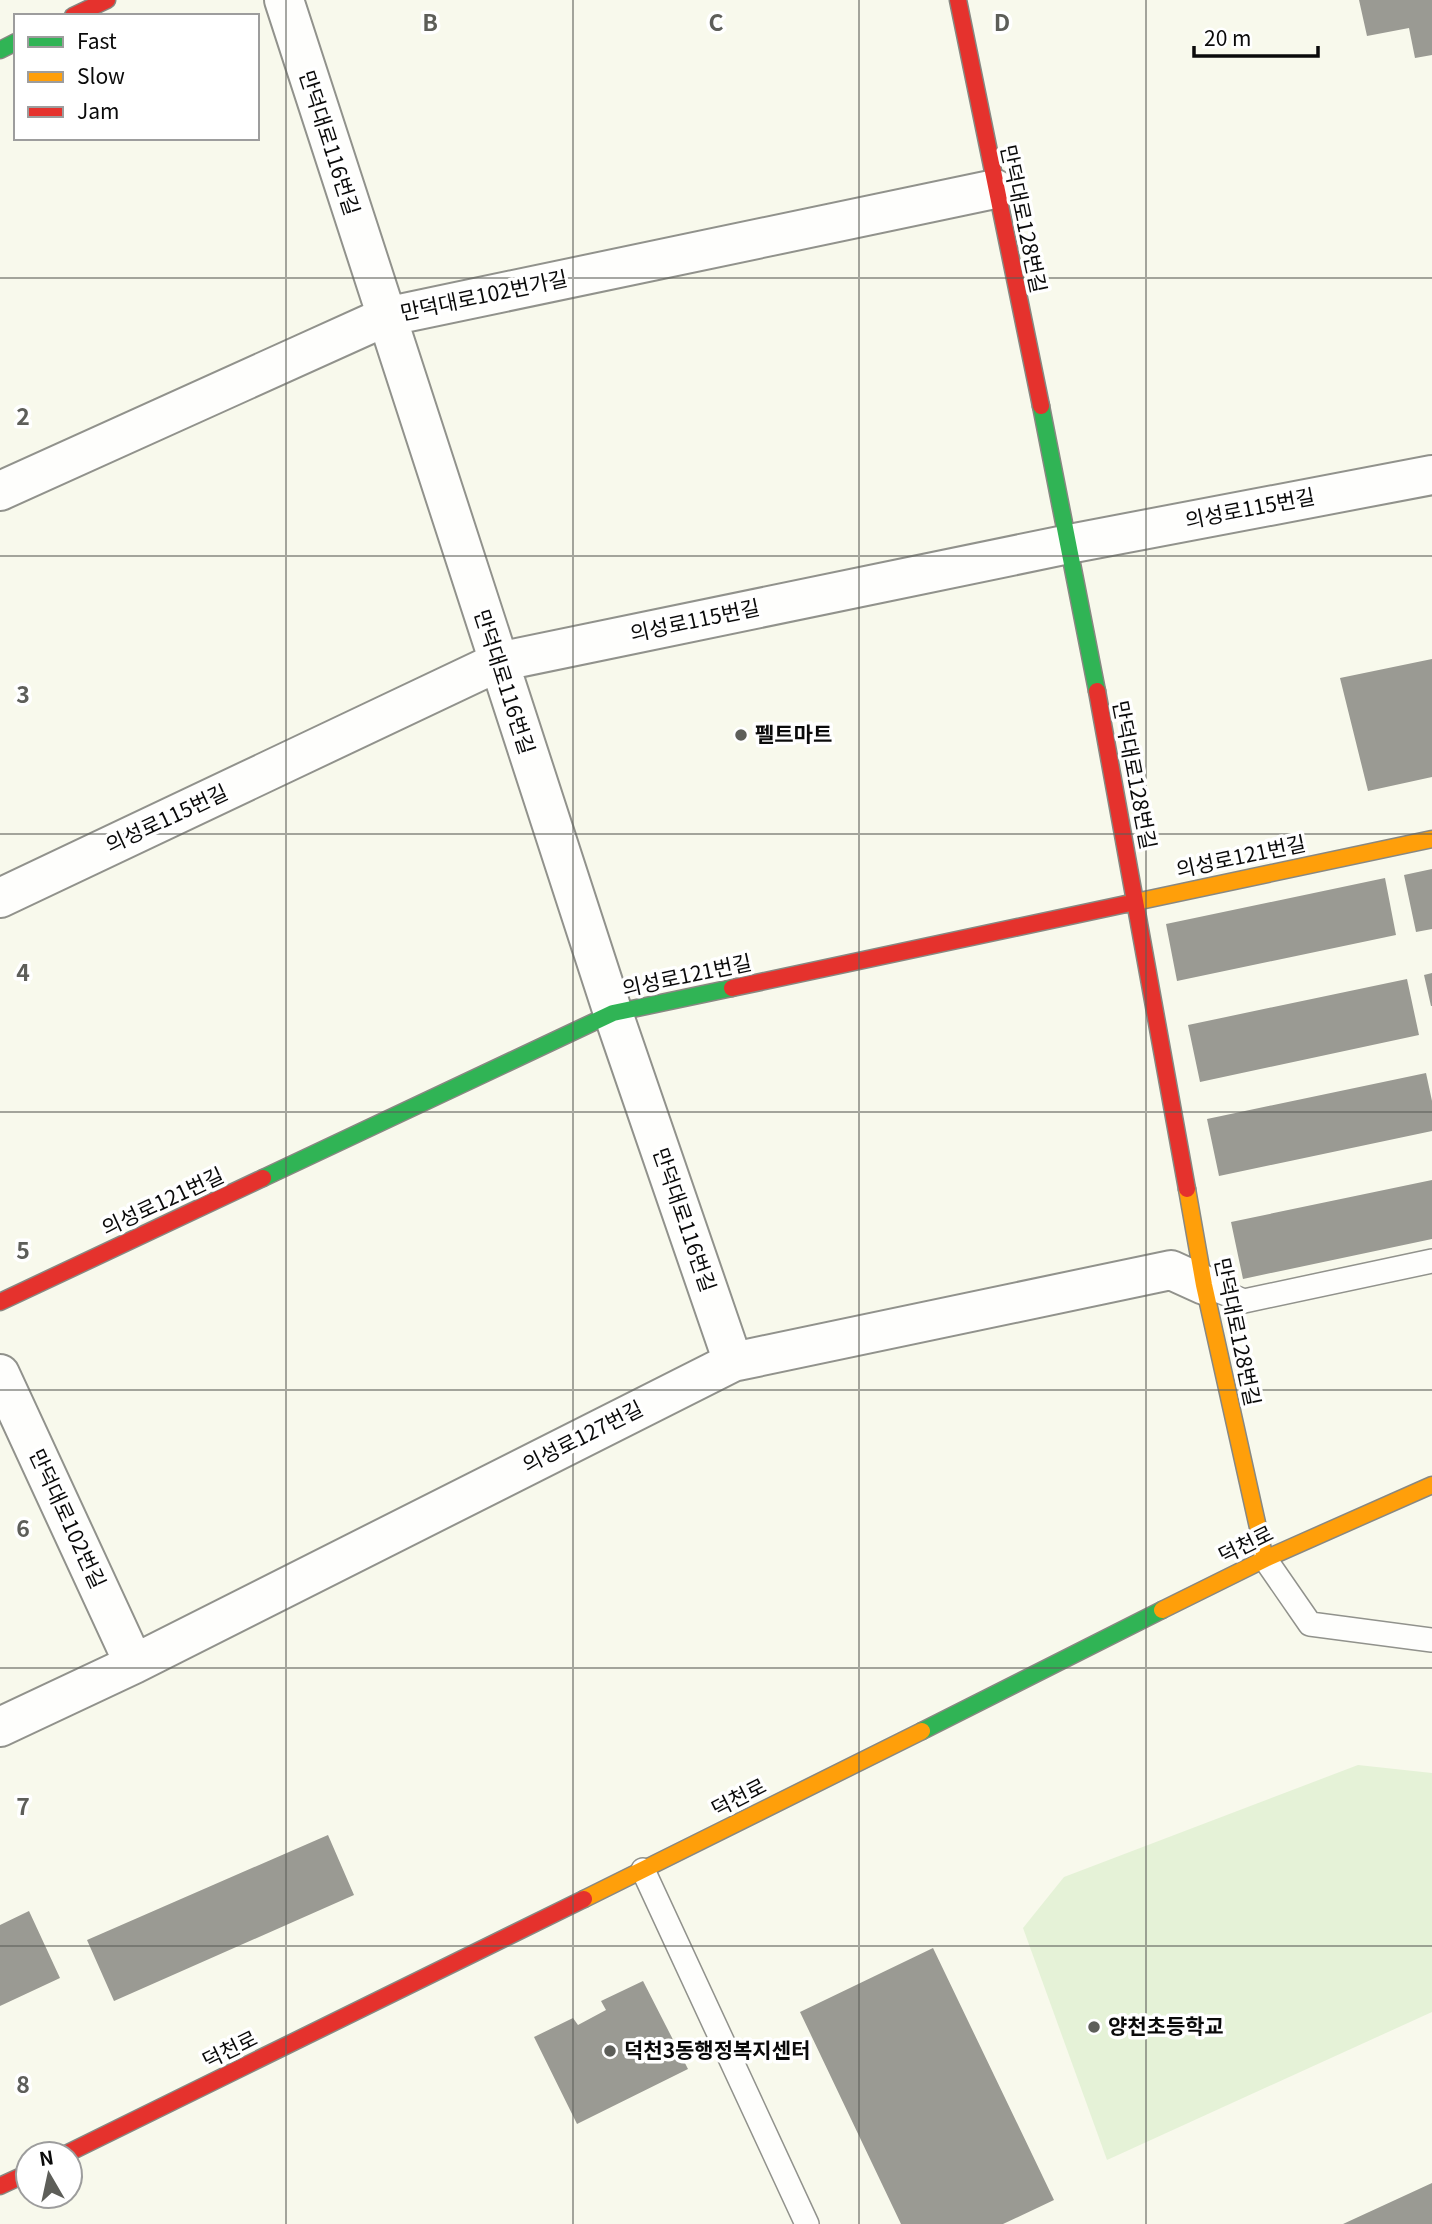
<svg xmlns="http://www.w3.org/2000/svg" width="1432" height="2224" font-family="Georgia,'Noto Sans KR',serif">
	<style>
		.pitch { fill: #e5f2d7 }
		.building { fill: #9a9a93 }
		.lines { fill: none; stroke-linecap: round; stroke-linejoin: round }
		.lane-casing { stroke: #91928c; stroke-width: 26 }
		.street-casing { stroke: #91928c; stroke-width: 42 }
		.fast-casing { stroke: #888882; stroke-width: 19 }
		.slow-casing { stroke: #888882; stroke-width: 19 }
		.jam-casing { stroke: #888882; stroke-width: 19 }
		.lane { stroke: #fefefc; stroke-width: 23 }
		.street { stroke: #fefefc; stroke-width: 38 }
		.fast { stroke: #30b455; stroke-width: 16 }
		.slow { stroke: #ff9f0a; stroke-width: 16 }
		.jam { stroke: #e5322d; stroke-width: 16 }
		.grid { fill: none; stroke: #5d5e59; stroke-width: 2; stroke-opacity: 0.55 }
		.poi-dot { fill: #5d5e59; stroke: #fff; stroke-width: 2.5 }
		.labels { text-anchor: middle; stroke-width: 7; stroke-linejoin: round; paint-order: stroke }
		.street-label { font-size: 21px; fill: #0a0a0a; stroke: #fff }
		.poi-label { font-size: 21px; font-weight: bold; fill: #0a0a0a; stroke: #fff; text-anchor: start }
		.grid-label { font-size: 23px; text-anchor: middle; font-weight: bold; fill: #5d5e59; stroke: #fff; stroke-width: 7; stroke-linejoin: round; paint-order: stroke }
	</style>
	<rect width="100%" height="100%" fill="#f8f9ec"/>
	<path class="pitch" d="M1358,1765L1432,1773V2012L1107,2160L1023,1928L1064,1877Z"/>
	<path class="building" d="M1359,0H1432V55L1415,58L1409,28L1367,36Z
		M1432,659V777L1368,791L1340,678Z
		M1432,869V929L1416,932L1404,875Z
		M1385,878L1396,935L1177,981L1166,924Z
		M1432,973V1006H1431L1424,975Z
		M1407,979L1419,1035L1200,1082L1188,1025Z
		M1426,1073L1432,1101V1131L1219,1176L1207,1119Z
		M1432,1180V1239L1243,1279L1231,1222Z
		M328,1835L354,1895L114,2001L87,1940Z
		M29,1911L60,1978L0,2006V1925Z
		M933,1948L1054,2200L1003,2224H901L800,2012Z
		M643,1981L688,2069L577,2124L534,2037L573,2018L578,2025L606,2010L601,2001Z
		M1432,2183V2224H1343Z"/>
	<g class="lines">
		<defs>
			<path id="lane" d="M1204,1285L1244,1301L1432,1261
				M1265,1559L1310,1624L1432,1640
				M643,1870L807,2224"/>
			<path id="street" d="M284,0L613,1013L733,1362
				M0,491L385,317L995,189
				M0,898L498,662L1069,544L1432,475
				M0,1374L134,1664
				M0,1727L134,1664L733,1362L1171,1270L1204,1285"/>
			<path id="fast" d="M0,50L16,42
				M1041,406L1097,691
				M263,1178L613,1013L732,988
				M922,1731L1162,1610"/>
			<path id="slow" d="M1126,904L1432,839
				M1187,1189L1204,1285L1265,1559
				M1162,1610L1265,1559L1432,1485
				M584,1899L922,1731"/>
			<path id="jam" d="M958,0L1041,406
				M73,16L107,0
				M1097,691L1187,1189
				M732,988L1126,904
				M0,1302L263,1178
				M66,2154L584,1899
				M0,2186L28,2173"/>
		</defs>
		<use href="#lane" class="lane-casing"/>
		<use href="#street" class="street-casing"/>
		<use href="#fast" class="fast-casing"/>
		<use href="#slow" class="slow-casing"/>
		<use href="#jam" class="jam-casing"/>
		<use href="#lane" class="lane"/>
		<use href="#street" class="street"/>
		<use href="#fast" class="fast"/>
		<use href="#slow" class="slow"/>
		<use href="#jam" class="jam"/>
	</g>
	<path class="grid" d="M286,0V2224M573,0V2224M859,0V2224M1146,0V2224M0,278H1432M0,556H1432M0,834H1432M0,1112H1432M0,1390H1432M0,1668H1432M0,1946H1432"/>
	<g class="poi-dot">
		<circle cx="741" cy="735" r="7"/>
		<circle cx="1094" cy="2027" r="7"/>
		<circle cx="610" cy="2051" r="7"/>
	</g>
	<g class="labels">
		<g class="street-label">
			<text transform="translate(329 143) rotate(72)" y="7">만덕대로116번길</text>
			<text transform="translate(1023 219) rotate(78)" y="7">만덕대로128번길</text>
			<text transform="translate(484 296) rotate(-12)" y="7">만덕대로102번가길</text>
			<text transform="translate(1250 509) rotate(-11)" y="7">의성로115번길</text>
			<text transform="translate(695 621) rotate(-12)" y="7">의성로115번길</text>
			<text transform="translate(504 682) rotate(72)" y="7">만덕대로116번길</text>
			<text transform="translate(1134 775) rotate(79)" y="7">만덕대로128번길</text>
			<text transform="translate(167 819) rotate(-25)" y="7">의성로115번길</text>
			<text transform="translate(1241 857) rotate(-12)" y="7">의성로121번길</text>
			<text transform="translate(687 976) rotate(-12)" y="7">의성로121번길</text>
			<text transform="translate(163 1202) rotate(-25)" y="7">의성로121번길</text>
			<text transform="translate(684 1220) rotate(71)" y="7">만덕대로116번길</text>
			<text transform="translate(1237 1332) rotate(78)" y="7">만덕대로128번길</text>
			<text transform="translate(583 1437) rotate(-27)" y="7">의성로127번길</text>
			<text transform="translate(67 1519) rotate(65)" y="7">만덕대로102번길</text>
			<text transform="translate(1246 1545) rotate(-26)" y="7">덕천로</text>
			<text transform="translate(739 1798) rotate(-27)" y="7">덕천로</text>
			<text transform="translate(230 2050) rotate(-26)" y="7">덕천로</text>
		</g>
		<g class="poi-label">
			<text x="755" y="742">펠트마트</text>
			<text x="1108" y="2034">양천초등학교</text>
			<text x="624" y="2058">덕천3동행정복지센터</text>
		</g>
	</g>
	<g class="grid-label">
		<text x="430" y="31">B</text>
		<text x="716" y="31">C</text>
		<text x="1002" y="31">D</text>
		<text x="23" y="425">2</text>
		<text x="23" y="703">3</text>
		<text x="23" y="981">4</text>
		<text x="23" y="1259">5</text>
		<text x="23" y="1537">6</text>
		<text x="23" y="1815">7</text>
		<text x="23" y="2093">8</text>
	</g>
	<rect x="14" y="14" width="245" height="126" fill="#ffffff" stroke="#9d9d9d" stroke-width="2"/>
	<rect x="28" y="37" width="35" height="10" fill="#30b455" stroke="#9d9d9d" stroke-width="2"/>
	<text x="77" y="49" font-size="21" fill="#0a0a0a">Fast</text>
	<rect x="28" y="72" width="35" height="10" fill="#ff9f0a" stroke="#9d9d9d" stroke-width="2"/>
	<text x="77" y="84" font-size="21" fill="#0a0a0a">Slow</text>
	<rect x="28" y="107" width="35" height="10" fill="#e5322d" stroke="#9d9d9d" stroke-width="2"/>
	<text x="77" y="119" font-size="21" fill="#0a0a0a">Jam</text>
	<g transform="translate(49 2175) rotate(351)"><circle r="33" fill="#ffffff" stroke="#9d9d9d" stroke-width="2"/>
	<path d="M0-5L12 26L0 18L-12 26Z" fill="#5d5e59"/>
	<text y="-10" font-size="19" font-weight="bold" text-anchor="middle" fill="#0a0a0a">N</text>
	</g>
	<path d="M1194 46v10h124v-10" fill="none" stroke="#0a0a0a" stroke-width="3.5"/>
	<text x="1204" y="46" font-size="21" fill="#0a0a0a" stroke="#ffffff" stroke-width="5" paint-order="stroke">20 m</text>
</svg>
